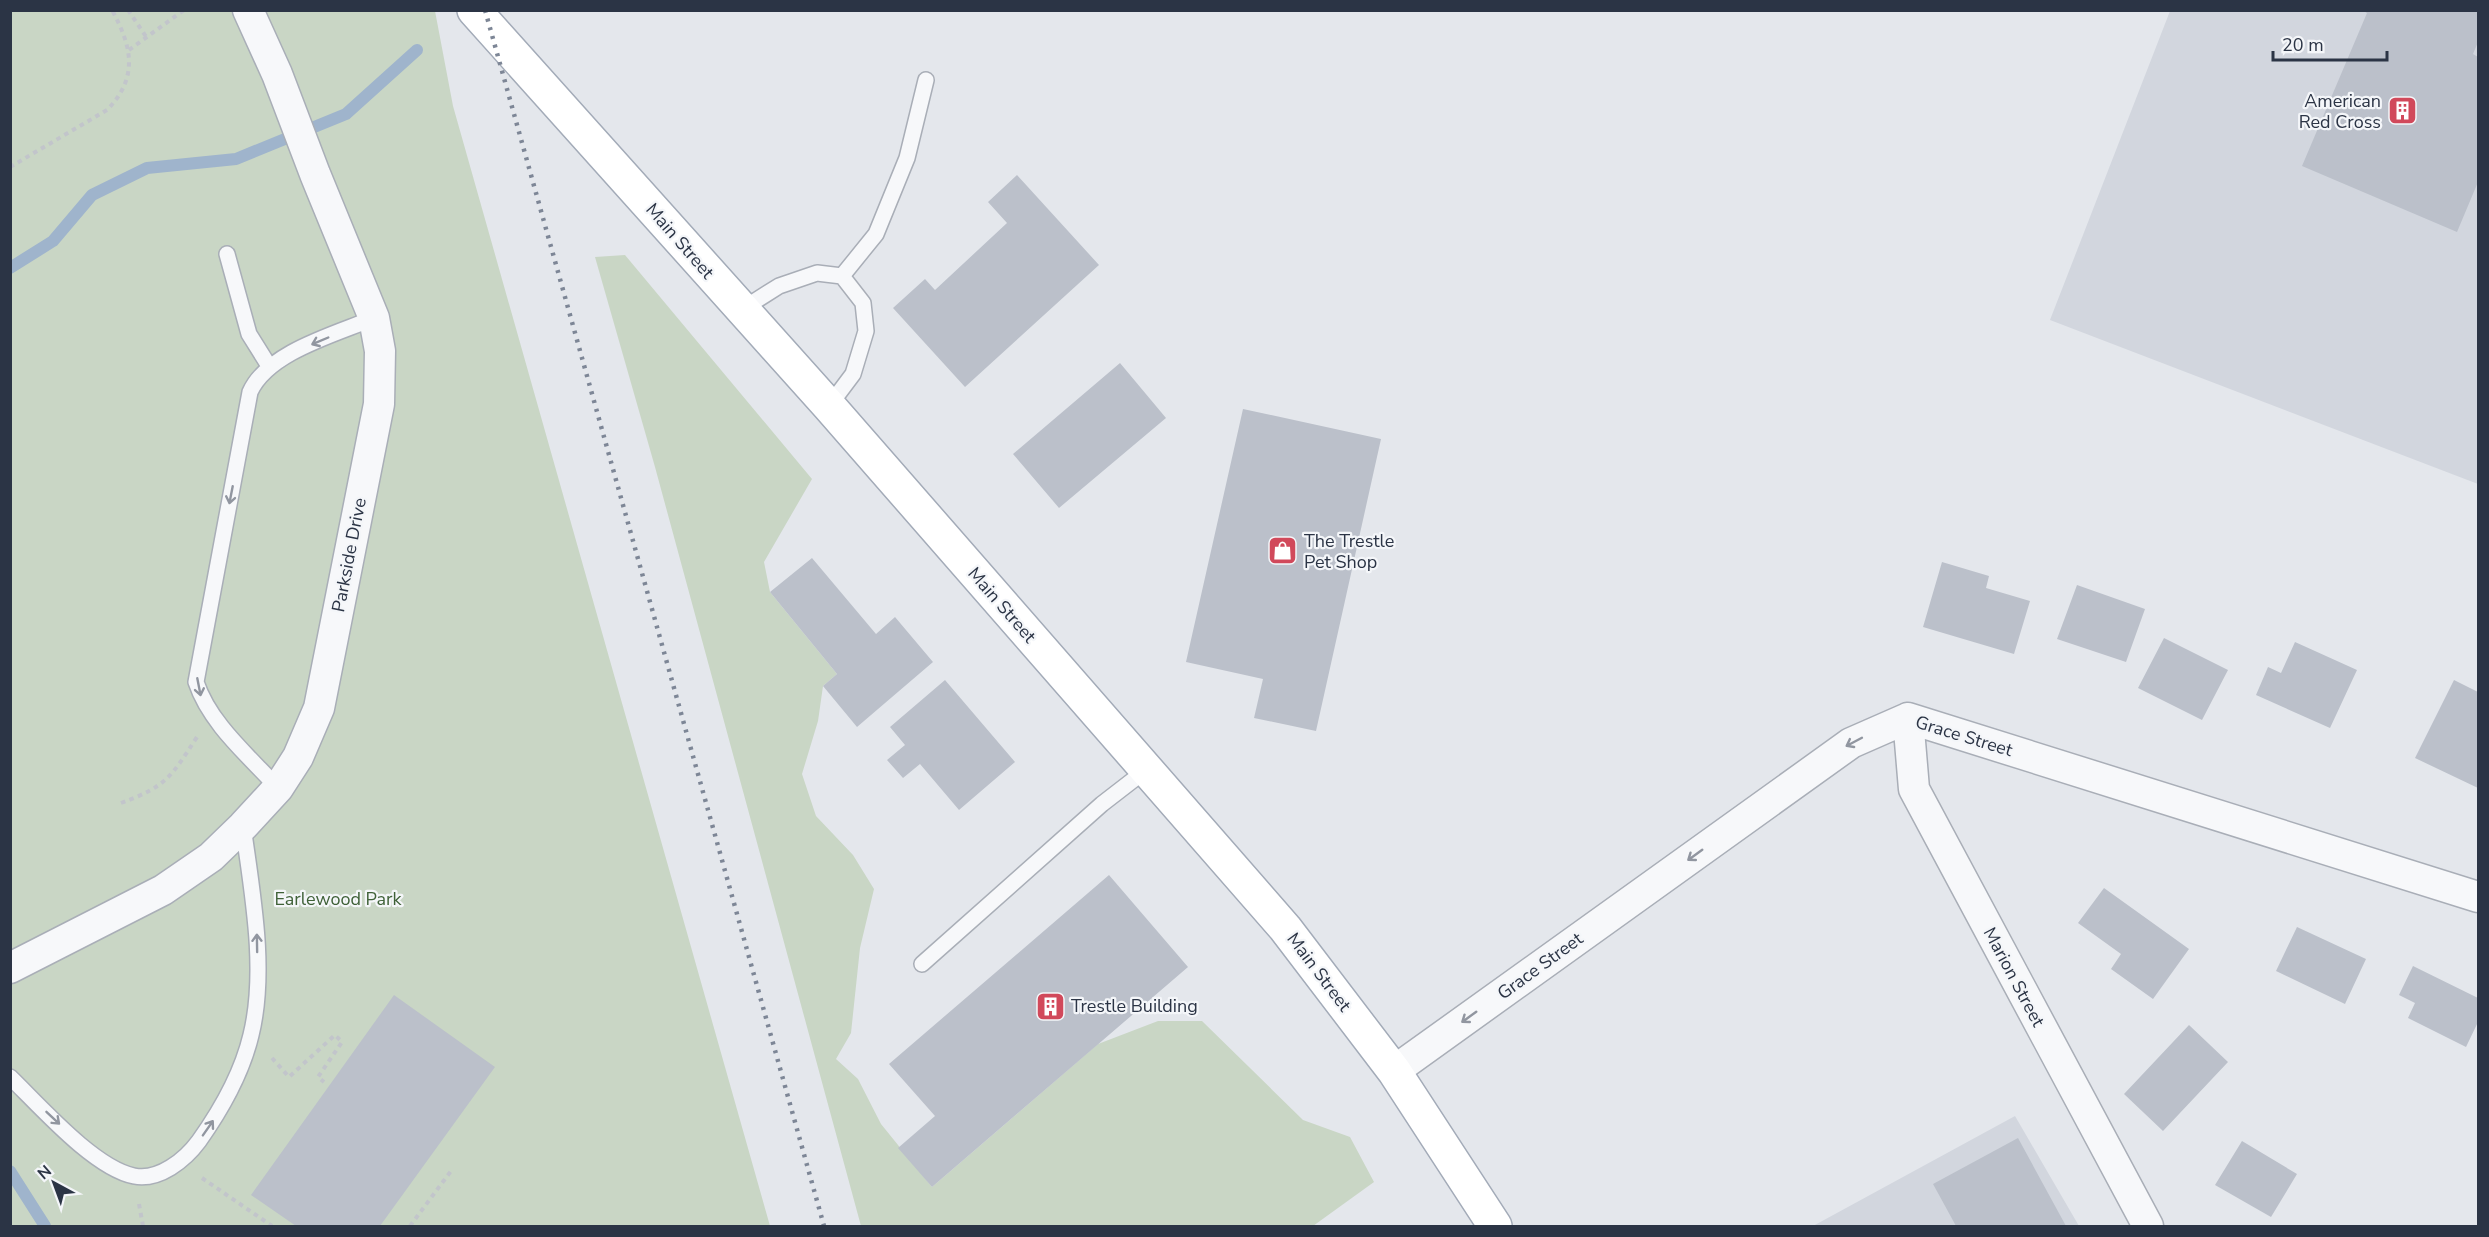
<svg xmlns="http://www.w3.org/2000/svg" width="2489" height="1237" font-family="'Nunito Sans',sans-serif">
	<style>
		.built { fill: #d2d6de }
		.green { fill: #c9d6c5 }
		.lines { fill: none; stroke-linecap: round; stroke-linejoin: round }
		.stream { stroke: #9fb4cc; stroke-width: 12 }
		.building { fill: #bbc0ca }
		.service-casing { stroke: #a9aeb7; stroke-width: 18 }
		.minor-casing { stroke: #a9aeb7; stroke-width: 33 }
		.primary-casing { stroke: #a3abb8; stroke-width: 36 }
		.path { stroke: #c2c5cb; stroke-width: 4; stroke-dasharray: 4.5 4.5; stroke-linecap: butt }
		.service { stroke: #f7f8fa; stroke-width: 15 }
		.minor { stroke: #f7f8fa; stroke-width: 30 }
		.primary { stroke: #fff; stroke-width: 33 }
		.rail { stroke: #7d8696; stroke-width: 4.5; stroke-dasharray: 3 6; stroke-linecap: butt }
		.oneway { stroke: #9196a0 }
		.labels { text-anchor: middle; stroke-width: 4.5; stroke-linejoin: round; paint-order: stroke }
		.poi-label { font-size: 18px; fill: #2b3445; stroke: #f4f6f9; text-anchor: start }
		.street-label { font-size: 18px; fill: #2b3445; stroke: #f4f6f9 }
		.park-label { font-size: 18px; fill: #3f6138; stroke: #f4f6f9 }
	</style>
	<rect width="100%" height="100%" fill="#e4e7ec"/>
	<path class="built" d="M2170,11H2478V484L2050,320Z
		M2015,1116L2079,1226H1813Z"/>
	<path class="green" d="M10,11H435L453,106L770,1226H11Z
		M625,255L812,479L764,562L770,592L837,674L823,686L818,721L802,774L816,816L853,855L874,889L860,948L851,1033L836,1059L858,1079L881,1124L932,1187L1098,1044L1158,1021H1202L1303,1120L1350,1137L1374,1182L1313,1226H861L655,467L595,257Z"/>
	<g class="lines">
		<path class="stream" d="M10,268L53,241L92,195L147,168L236,159L346,114L417,50
			M10,1171L45,1226"/>
	</g>
	<path class="building" d="M2362,10H2478V42L2473,54L2478,57V182L2457,232L2302,166L2367,13Z
		M1017,175L1099,265L965,387L893,308L925,279L935,290L1007,223L988,202Z
		M1120,363L1166,418L1059,508L1013,454Z
		M1243,409L1381,439L1316,731L1254,718L1263,679L1186,662Z
		M812,558L876,634L895,617L933,662L857,727L823,686L837,674L770,592Z
		M1942,562L1989,576L1986,588L2030,601L2014,654L1923,627Z
		M2077,585L2145,609L2126,662L2057,639Z
		M2164,638L2228,670L2202,720L2138,688Z
		M2295,642L2357,670L2330,728L2256,695L2268,667L2281,673Z
		M945,680L1015,762L959,810L920,764L903,778L887,760L905,745L890,727Z
		M2454,680L2478,692V788L2415,758Z
		M1109,875L1188,967L932,1187L898,1148L935,1116L889,1064Z
		M2104,888L2189,949L2153,999L2111,969L2121,954L2078,923Z
		M2297,927L2366,959L2345,1004L2276,971Z
		M2413,966L2478,998V1022L2466,1047L2408,1018L2415,1003L2399,995Z
		M394,995L495,1067L380,1226H296L251,1195Z
		M2189,1025L2228,1062L2163,1131L2124,1094Z
		M2018,1138L2066,1226H1956L1933,1184Z
		M2242,1141L2297,1174L2271,1217L2215,1185Z"/>
	<g class="lines">
		<defs>
			<path id="service" d="M227,254L249,334L269,366
				M741,310L779,286L817,273L842,276
				M829,406L853,374L866,331L863,303L842,276L876,234L907,158L926,80
				M278,788C249,756 210,724 196,682L250,392C268,352 336,334 374,318
				M922,964L1102,804L1146,770
				M10,1077C40,1106 94,1168 134,1176C159,1181 185,1160 199,1141C221,1110 242,1073 251,1035C267,970 252,892 243,826"/>
			<path id="minor" d="M1908,718L1914,789L2148,1226
				M10,968L163,890L211,857L243,826L278,788L298,757L319,708L379,404L380,351L374,318L315,174L277,74L248,10
				M1394,1071L1851,743L1908,718L2478,897"/>
			<path id="primary" d="M474,10L829,406L1285,928L1394,1071L1495,1226"/>
		</defs>
		<use href="#service" class="service-casing"/>
		<use href="#minor" class="minor-casing"/>
		<use href="#primary" class="primary-casing"/>
		<path class="path" d="M104,10H106
			M128,10L147,38
			M129,50L184,10
			M10,167L107,110C139,77 132,47 112,10
			M121,803C167,786 171,777 197,737
			M272,1058L289,1077L335,1035L342,1042L318,1077L324,1082
			M202,1178L272,1226
			M139,1204L143,1226
			M410,1226L451,1171"/>
		<use href="#service" class="service"/>
		<use href="#minor" class="minor"/>
		<use href="#primary" class="primary"/>
		<path class="rail" d="M485,10L824,1226"/>
	</g>
	<defs><path id="oneway-shaft" d="M-6 0H5M1.5-3L5.5 0L1.5 3" fill="none" stroke-width="1.6" stroke-linecap="round" stroke-linejoin="round" transform="scale(1.5)"/></defs>
	<g class="oneway">
		<use href="#oneway-shaft" transform="translate(320 341) rotate(157)"/>
		<use href="#oneway-shaft" transform="translate(231 495) rotate(101)"/>
		<use href="#oneway-shaft" transform="translate(199 687) rotate(79)"/>
		<use href="#oneway-shaft" transform="translate(1854 742) rotate(152)"/>
		<use href="#oneway-shaft" transform="translate(1695 855) rotate(144)"/>
		<use href="#oneway-shaft" transform="translate(257 943) rotate(-91)"/>
		<use href="#oneway-shaft" transform="translate(1469 1017) rotate(144)"/>
		<use href="#oneway-shaft" transform="translate(53 1118) rotate(43)"/>
		<use href="#oneway-shaft" transform="translate(208 1128) rotate(-55)"/>
	</g>
	<defs>
		<symbol id="building-square" viewBox="-11 -11 22 22"><rect x="-9" y="-9" width="18" height="18" rx="4" fill="#d1495b" stroke="#f4f6f9"/><path d="M-4-6H4V6H1V3H-1V6H-4ZM-2.5-4.3h1.7v1.8h-1.7ZM.8-4.3h1.7v1.8H.8ZM-2.5-1h1.7V.8h-1.7ZM.8-1h1.7V.8H.8Z" fill="#fff"/></symbol>
		<symbol id="shop-square" viewBox="-11 -11 22 22"><rect x="-9" y="-9" width="18" height="18" rx="4" fill="#d1495b" stroke="#f4f6f9"/><path d="M-5-2.5h2.3a2.7 3.5 0 0 1 5.4 0H5L5.5 6h-11ZM-1.5-2.5h3a1.5 2.3 0 0 0-3 0Z" fill="#fff"/></symbol>
	</defs>
	<g fill-rule="evenodd">
		<use href="#building-square" x="2386" y="94" width="33" height="33"/>
		<use href="#shop-square" x="1266" y="534" width="33" height="33"/>
		<use href="#building-square" x="1034" y="990" width="33" height="33"/>
	</g>
	<g class="labels">
		<g class="poi-label">
			<text x="2381" y="107" text-anchor="end">American<tspan x="2381" dy="21">Red Cross</tspan></text>
			<text x="1304" y="547">The Trestle<tspan x="1304" dy="21">Pet Shop</tspan></text>
			<text x="1071" y="1012">Trestle Building</text>
		</g>
		<g class="street-label">
			<text transform="translate(680 241) rotate(49)" y="6">Main Street</text>
			<text transform="translate(349 555) rotate(-79)" y="6">Parkside Drive</text>
			<text transform="translate(1002 605) rotate(49)" y="6">Main Street</text>
			<text transform="translate(1964 736) rotate(17)" y="6">Grace Street</text>
			<text transform="translate(1540 966) rotate(-36)" y="6">Grace Street</text>
			<text transform="translate(1319 972) rotate(53)" y="6">Main Street</text>
			<text transform="translate(2014 977) rotate(62)" y="6">Marion Street</text>
		</g>
		<g class="park-label">
			<text x="338" y="905">Earlewood Park</text>
		</g>
	</g>
	<rect width="2489" height="1237" fill="none" stroke="#2b3445" stroke-width="24"/>
	<g transform="translate(54 1183) rotate(319)" stroke="#f4f6f9" stroke-width="4.5" paint-order="stroke">
	<path d="M0-4.5L10 22L0 15L-10 22Z" fill="#2b3445"/>
	<text y="-9" font-size="16" font-weight="bold" text-anchor="middle" fill="#2b3445">N</text>
	</g>
	<path d="M2273 51v9h114v-9" fill="none" stroke="#2b3445" stroke-width="3"/>
	<text x="2282" y="51" font-size="18" fill="#2b3445" stroke="#f4f6f9" stroke-width="4.5" paint-order="stroke">20 m</text>
</svg>
